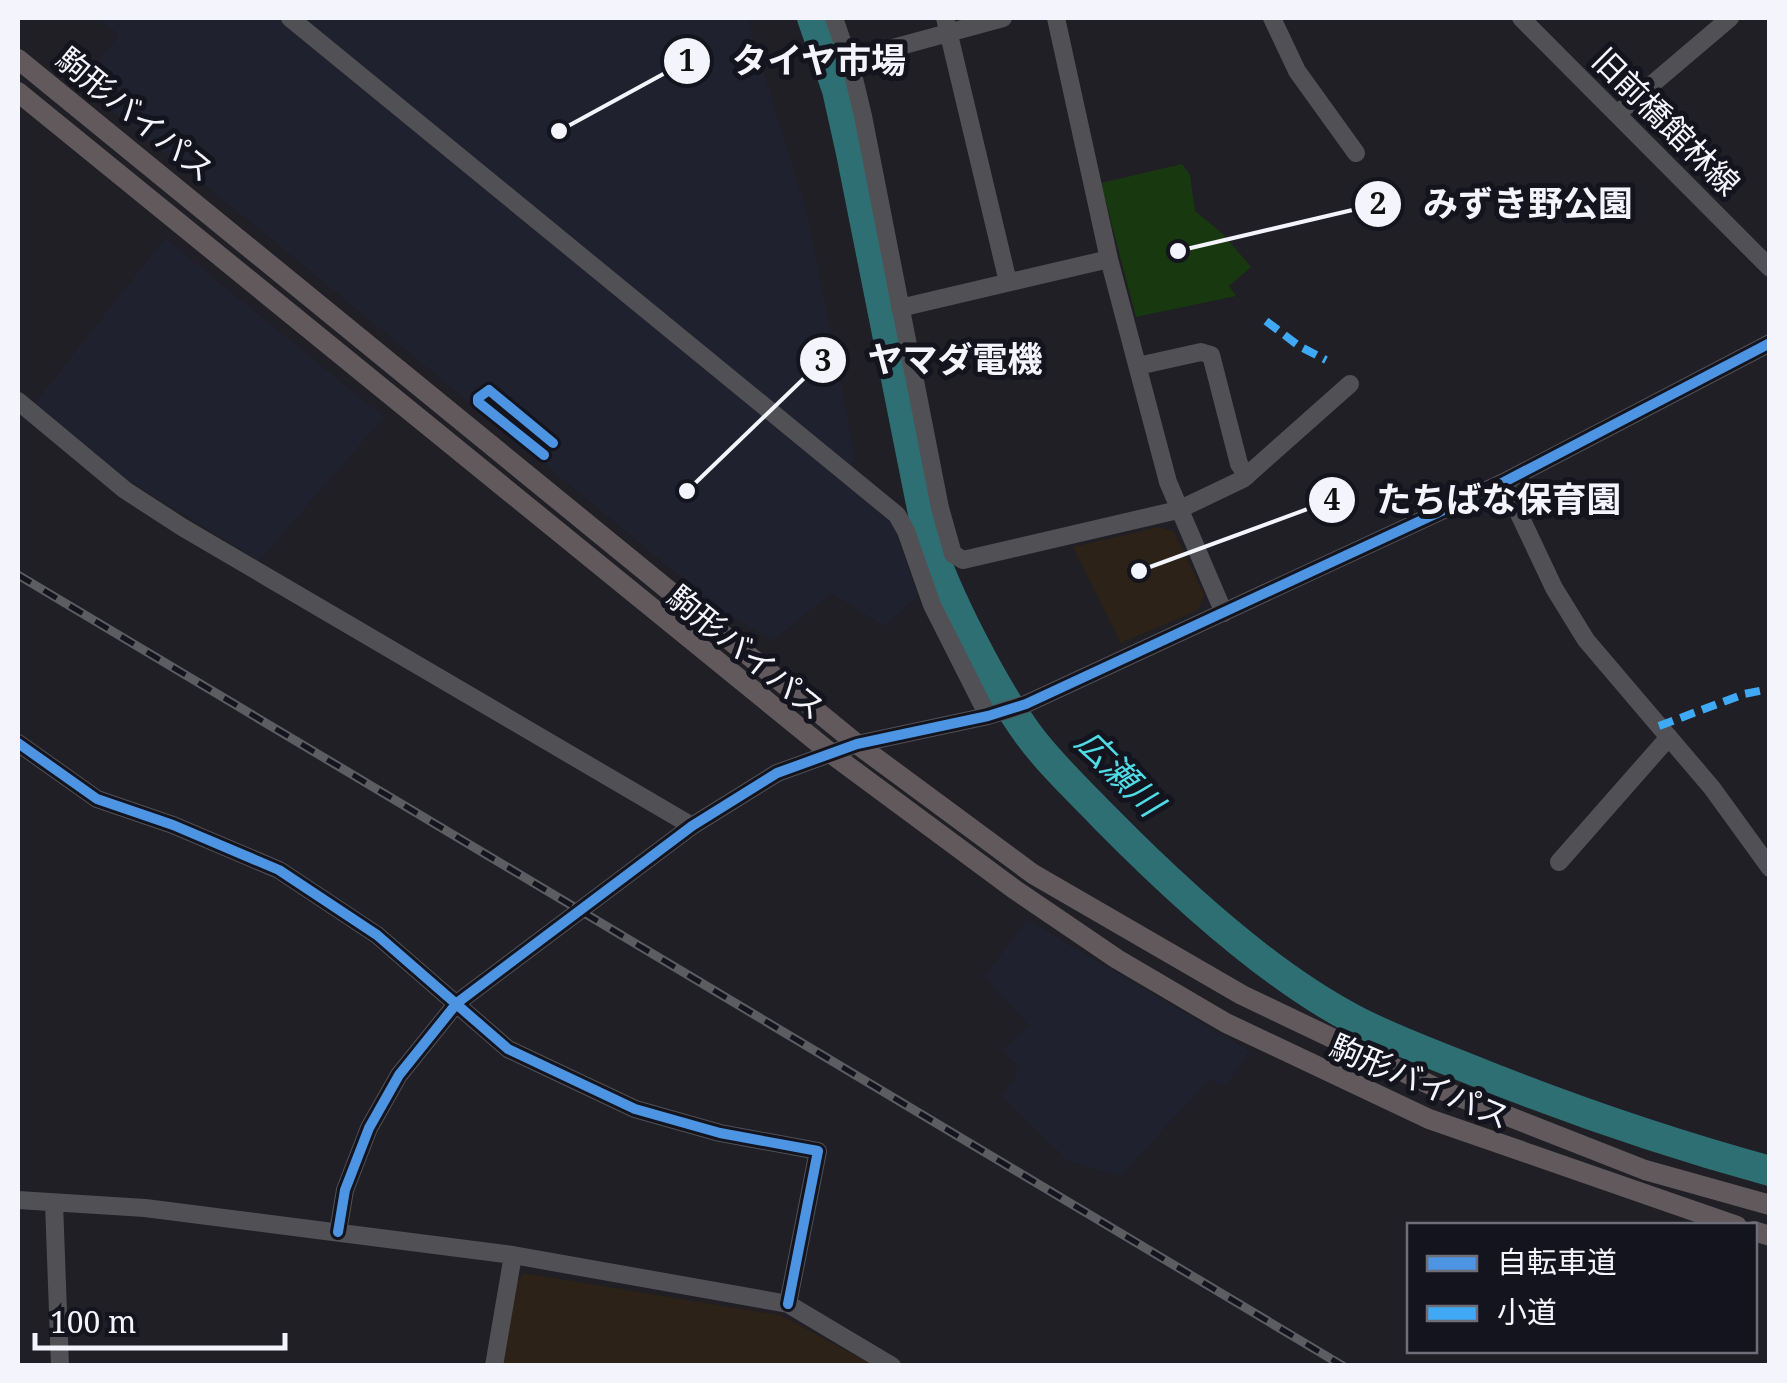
<svg xmlns="http://www.w3.org/2000/svg" width="1787" height="1383" font-family="'Noto Serif','Noto Sans JP',serif">
	<style>
		.built { fill: #20212f }
		.education { fill: #2d2217 }
		.green { fill: #183810 }
		.lines { fill: none; stroke-linecap: round; stroke-linejoin: round }
		.river { stroke: #2e6f74; stroke-width: 30 }
		.minor { stroke: #515155; stroke-width: 18 }
		.major { stroke: #61595c; stroke-width: 20 }
		.rail-casing { stroke: #5c5d61; stroke-width: 9 }
		.rail { stroke: #13141e; stroke-width: 5; stroke-dasharray: 15; stroke-linecap: butt }
		.quiet { stroke: #3fa9f5; stroke-width: 8; stroke-dasharray: 15 8; stroke-linecap: butt }
		.cycleway-casing { stroke: #13141e; stroke-width: 16 }
		.cycleway { stroke: #4d94e3; stroke-width: 10 }
		.labels { text-anchor: middle; stroke-width: 10; stroke-linejoin: round; paint-order: stroke }
		.street-label { font-size: 32px; fill: #f3f4fc; stroke: #13141e }
		.water-label { font-size: 35px; font-style: italic; fill: #50dce6; stroke: #13141e }
		.leader { fill: none; stroke: #f3f4fc; stroke-width: 4 }
		.callout-dot { fill: #f3f4fc; stroke: #13141e; stroke-width: 4 }
		.mark-label { font-size: 30px; text-anchor: middle; font-weight: bold; fill: #111 }
		.callout-label { font-size: 35px; text-anchor: middle; font-weight: bold; fill: #f3f4fc; stroke: #13141e; stroke-width: 10; stroke-linejoin: round; paint-order: stroke }
	</style>
	<rect width="100%" height="100%" fill="#1f1f25"/>
	<path class="built" d="M97,18H747L808,217L855,458L841,480L893,523L918,596L884,626L831,593L774,640L727,615L258,228L79,85L119,35Z
		M165,238L384,417L259,561L126,479L34,404Z
		M1028,920L1249,1051L1226,1086L1209,1080L1120,1176L1067,1160L1002,1096L1020,1069L1002,1050L1029,1026L984,976Z"/>
	<path class="education" d="M1159,527L1174,532L1204,595L1198,610L1121,643L1073,547Z
		M523,1273L780,1315L873,1365L501,1366L514,1285Z"/>
	<path class="green" d="M1182,164L1190,175L1195,211L1223,234L1251,267L1229,286L1236,296L1136,317L1101,183Z"/>
	<g class="lines">
		<path class="river" d="M812,18L837,90L851,153L928,539C948,598 992,684 1028,734C1050,764 1079,791 1105,818C1172,886 1266,973 1351,1018C1386,1037 1425,1051 1462,1066C1563,1107 1664,1142 1770,1171"/>
		<path class="minor" d="M290,18L897,515L906,531L932,605L988,716
			M834,18L852,70L863,116L940,508L953,554L963,560L1178,510L1243,479L1350,384
			M945,18L1008,282
			M1056,18L1109,259L1168,482L1224,613
			M1272,18L1297,71L1356,153
			M1521,18L1770,268
			M849,60L1003,18
			M1617,114L1730,18
			M900,308L1109,259
			M1138,366L1201,352L1211,355L1239,464L1247,476
			M18,401L125,490L182,527L692,826
			M1504,482L1554,588L1586,640L1712,788L1770,868
			M18,743L97,799L173,825L279,870L377,935L508,1049L635,1109L720,1133L818,1151L788,1304
			M1559,862L1669,737
			M18,1200L145,1208L513,1255L788,1304L892,1366
			M54,1203L60,1366
			M338,1232L345,1190L369,1128L399,1075L457,1003L692,826L777,773L857,744L988,716L1026,704L1504,482L1770,343
			M494,1366L513,1255"/>
		<path class="major" d="M18,59L857,744L1033,874L1242,995L1439,1089L1645,1170L1770,1205
			M18,92L833,755L1014,889L1117,959L1226,1023L1429,1119L1737,1226
			M1754,1231L1770,1236"/>
		<defs>
			<path id="rail" d="M18,575L1343,1366"/>
		</defs>
		<use href="#rail" class="rail-casing"/>
		<use href="#rail" class="rail"/>
		<path class="quiet" d="M1266,321L1299,346L1326,360
			M1659,726L1744,694L1770,689"/>
		<defs>
			<path id="cycleway" d="M544,455L478,402V398L489,390L553,443
				M18,743L97,799L173,825L279,870L377,935L508,1049L635,1109L720,1133L818,1151L788,1304
				M338,1232L345,1190L369,1128L399,1075L457,1003L692,826L777,773L857,744L988,716L1026,704L1504,482L1770,343"/>
		</defs>
		<use href="#cycleway" class="cycleway-casing"/>
		<use href="#cycleway" class="cycleway"/>
	</g>
	<g class="labels">
		<g class="street-label">
			<text transform="translate(135 115) rotate(39)" y="11">駒形バイパス</text>
			<text transform="translate(1666 122) rotate(45)" y="11">旧前橋館林線</text>
			<text transform="translate(746 653) rotate(39)" y="11">駒形バイパス</text>
			<text transform="translate(1420 1082) rotate(23)" y="11">駒形バイパス</text>
		</g>
		<g class="water-label">
			<text transform="translate(1119 773) rotate(45)" y="12">広瀬川</text>
		</g>
	</g>
	<path class="leader" d="M559 131L687 61M1178 251L1378 204M687 491L823 360M1139 571L1332 500"/>
	<g class="callout-dot">
		<circle cx="559" cy="131" r="10"/>
		<circle cx="1178" cy="251" r="10"/>
		<circle cx="687" cy="491" r="10"/>
		<circle cx="1139" cy="571" r="10"/>
		<circle cx="687" cy="61" r="25"/>
		<circle cx="1378" cy="204" r="25"/>
		<circle cx="823" cy="360" r="25"/>
		<circle cx="1332" cy="500" r="25"/>
	</g>
	<g class="mark-label">
		<text x="687" y="71">1</text>
		<text x="1378" y="214">2</text>
		<text x="823" y="371">3</text>
		<text x="1332" y="510">4</text>
	</g>
	<g class="callout-label">
		<text x="819" y="73">タイヤ市場</text>
		<text x="1528" y="216">みずき野公園</text>
		<text x="955" y="372">ヤマダ電機</text>
		<text x="1499" y="512">たちばな保育園</text>
	</g>
	<rect width="1787" height="1383" fill="none" stroke="#f3f4fc" stroke-width="40"/>
	<rect x="1407" y="1223" width="350" height="130" fill="#13141e" stroke="#6d6e77" stroke-width="2.5"/>
	<rect x="1427" y="1256" width="50" height="15" fill="#4d94e3" stroke="#6d6e77" stroke-width="2.5"/>
	<text x="1497" y="1273" font-size="30" fill="#f3f4fc">自転車道</text>
	<rect x="1427" y="1306" width="50" height="15" fill="#3fa9f5" stroke="#6d6e77" stroke-width="2.5"/>
	<text x="1497" y="1323" font-size="30" fill="#f3f4fc">小道</text>
	<path d="M35 1333v15h250v-15" fill="none" stroke="#f3f4fc" stroke-width="5"/>
	<text x="50" y="1333" font-size="30" fill="#f3f4fc" stroke="#13141e" stroke-width="8" paint-order="stroke">100 m</text>
</svg>
